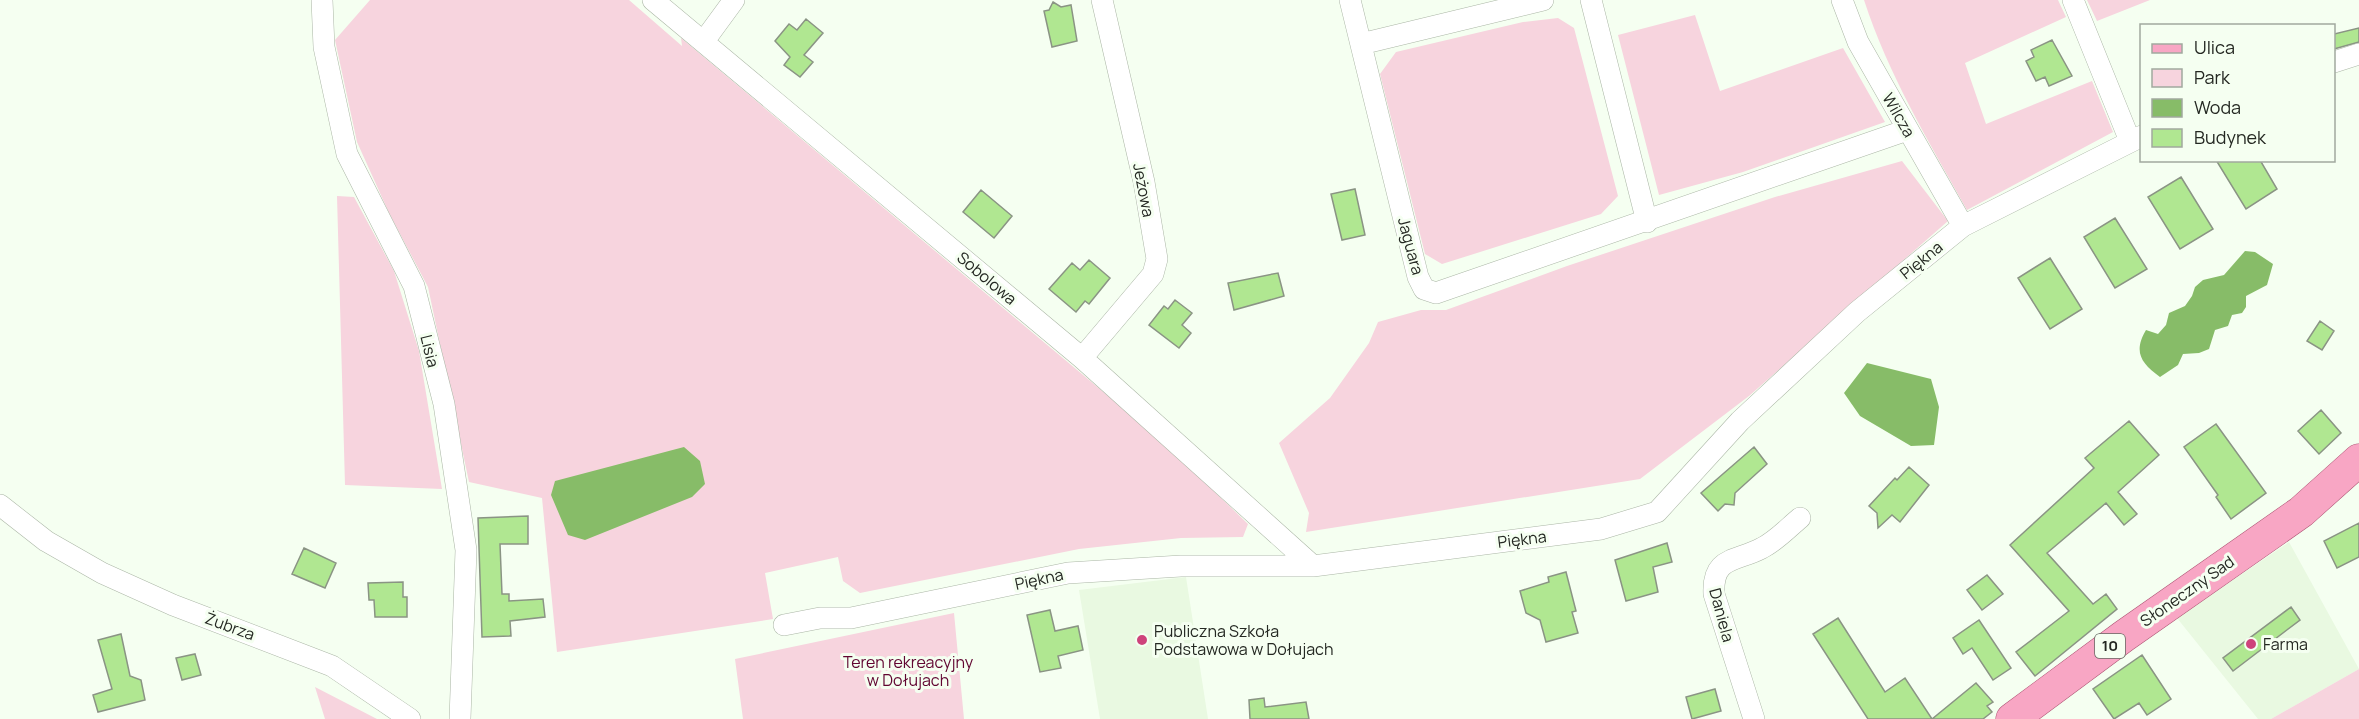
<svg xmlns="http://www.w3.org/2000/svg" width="2359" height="719" font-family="Manrope,sans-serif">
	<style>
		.built { fill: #e9f9e1 }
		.green { fill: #f7d4de }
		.water { fill: #87bc68 }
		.building { fill: #b0e791; stroke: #8a9484; stroke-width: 1.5 }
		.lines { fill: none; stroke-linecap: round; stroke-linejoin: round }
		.minor-casing { stroke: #abb6a6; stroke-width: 22 }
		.primary-casing { stroke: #ab5372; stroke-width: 33 }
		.minor { stroke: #fff; stroke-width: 21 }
		.primary { stroke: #f8a6c4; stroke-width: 32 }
		.poi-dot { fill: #ce437b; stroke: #f5fff1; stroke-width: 2 }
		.labels { text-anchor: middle; stroke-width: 6; stroke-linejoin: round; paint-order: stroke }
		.shield { fill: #f5fff1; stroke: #636860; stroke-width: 1.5 }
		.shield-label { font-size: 15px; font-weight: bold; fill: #242822 }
		.street-label { font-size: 16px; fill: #242822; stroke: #f5fff1 }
		.poi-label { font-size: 16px; fill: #242822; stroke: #f5fff1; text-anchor: start }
		.park-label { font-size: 16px; fill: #610531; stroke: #f5fff1 }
	</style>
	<rect width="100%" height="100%" fill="#f5fff1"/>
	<path class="built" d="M2289,542L2359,669L2271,719H2258L2177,618Z
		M1186,577L1208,719H1100L1079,590Z"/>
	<path class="green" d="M370,0H629L682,46L681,38L1163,442L1248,524L1243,537L1181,538L1079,549L860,593L843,581L838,557L765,573L773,619L557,652L542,498L469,482L428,287L389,213L357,142L335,40Z
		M1864,0H2058L2066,17L1965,63L1986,124L2092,81L2113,132L1967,210C1929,142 1888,74 1864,0Z
		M2087,0H2150L2097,21Z
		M1695,15L1720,91L1843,48L1885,122L1743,172L1659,195L1618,35Z
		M1558,18L1574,28L1618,196L1601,214L1442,264L1425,254L1380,74L1396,52L1523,22Z
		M1902,161L1948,221L1749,396L1640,479L1306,532L1309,513L1279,443L1330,398L1369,343L1378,322L1421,310H1446L1567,266L1775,197Z
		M337,196L354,197L394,271L419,351L442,489L345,485Z
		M954,613L964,719H743L735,659Z
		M2359,669V719H2271Z
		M315,687L377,719H325Z"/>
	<path class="water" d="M2245,251L2255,252L2273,264L2267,285L2246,296V307L2242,313L2232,315L2228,326L2215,330L2209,349L2199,353L2183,354L2178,365L2160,377C2141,363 2133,352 2146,330L2158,334L2166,325L2169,313L2185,306L2192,296L2195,287L2203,280L2224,275Z
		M1867,363L1931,379L1939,407L1934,445L1911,446L1860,416L1844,393Z
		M684,447L700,461L705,484L692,497L585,540L568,535L551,495L555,481Z"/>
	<path class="building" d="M1053,2L1061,7L1071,5L1077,41L1052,47L1044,11L1049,10Z
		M806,19L823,33L804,55L813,62L800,77L784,65L790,57L775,41L789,24L797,30Z
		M2359,28V42L2334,49V34Z
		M2052,40L2072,76L2049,86L2045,77L2036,81L2026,61L2034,57L2031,50Z
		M2216,160H2260L2277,189L2246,209Z
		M2181,177L2213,229L2180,249L2148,197Z
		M1355,189L1365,235L1342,240L1331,194Z
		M981,190L1012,216L994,238L963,212Z
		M2115,218L2147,269L2115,288L2084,237Z
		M2050,258L2082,309L2050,329L2018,278Z
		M1089,260L1110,278L1089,304L1085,301L1076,312L1049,289L1072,263L1080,270Z
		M1278,273L1284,296L1234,310L1228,283Z
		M1175,300L1192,313L1182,325L1191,333L1179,348L1149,325L1164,306L1168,309Z
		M2320,321L2334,331L2322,350L2307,341Z
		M2321,410L2341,433L2319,454L2298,431Z
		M2129,421L2159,455L2118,492L2137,514L2124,525L2106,503L2047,553L2093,604L2106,594L2117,609L2035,676L2016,652L2069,611L2010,545L2094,468L2085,458Z
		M2216,424L2266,493L2231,519L2216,497L2218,495L2184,447Z
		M1754,447L1767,464L1735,493L1734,505L1725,504L1718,511L1701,493Z
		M1909,467L1929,485L1900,522L1892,515L1878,528L1877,513L1869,506L1895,478L1897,480Z
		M528,516V544H500L502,594H509V601L543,599L545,617L510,621L511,636L482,637L478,518Z
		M2359,523V557L2337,568L2324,541Z
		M1667,543L1672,562L1653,567L1658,592L1626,601L1615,560Z
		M304,548L336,563L325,588L292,574Z
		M1566,572L1576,611L1572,612L1578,633L1546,642L1540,620L1526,613L1520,591L1549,582L1548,577Z
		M1987,575L2003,594L1982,610L1967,590Z
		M403,582V597H407V617H375L374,600H369L368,583Z
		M2291,607L2300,620L2233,671L2223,658Z
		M1050,610L1055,631L1078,626L1083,650L1058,656L1061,668L1040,672L1027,615Z
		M1838,618L1885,692L1905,678L1932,719L1976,683L1993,702L1987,706L1992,712L1983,719H1868L1813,634Z
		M1979,620L2011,668L1993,680L1972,648L1963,654L1953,638Z
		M121,634L130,676L141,680L145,700L98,712L93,695L112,689L98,640Z
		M195,654L201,675L182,680L176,658Z
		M2142,655L2171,699L2147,715L2139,703L2114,719L2093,689Z
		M1715,689L1721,711L1692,719L1686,697Z
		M1264,698L1265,707L1306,702L1309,719H1250L1249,700Z"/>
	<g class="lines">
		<defs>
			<path id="minor" d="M322,0L324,47L347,154L414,286L444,404L466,550L460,719
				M653,0L1082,358L1313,566
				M1350,0L1418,277L1424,289L1436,293L1907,130
				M1591,0L1647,222
				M1842,0L1858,42L1963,226
				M2073,0L2130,141
				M704,41L734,0
				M1361,44L1543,0
				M2334,62L2359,54
				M1082,358L1153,274L1157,259L1144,182L1102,0
				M0,505L46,541L102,573L173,605L332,666L410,719
				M784,625L820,618H851L1068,573L1181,566H1313L1601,529L1657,512L1740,421L1857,312L1963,226L2142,136
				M1754,719L1714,594C1712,556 1736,562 1762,548C1776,541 1788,528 1800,518"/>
			<path id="primary" d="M2012,719L2124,636L2301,512L2359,460"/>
		</defs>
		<use href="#minor" class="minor-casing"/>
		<use href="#primary" class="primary-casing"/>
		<use href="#minor" class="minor"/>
		<use href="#primary" class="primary"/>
	</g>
	<g class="poi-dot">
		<circle cx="1142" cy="640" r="6"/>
		<circle cx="2251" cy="644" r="6"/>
	</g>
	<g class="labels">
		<rect class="shield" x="2095" y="634" width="30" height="24" rx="4.5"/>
		<g class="shield-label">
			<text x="2110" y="651">10</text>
		</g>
		<g class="street-label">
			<text transform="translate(1899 115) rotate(60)" y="6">Wilcza</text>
			<text transform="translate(1144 190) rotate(79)" y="6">Jeżowa</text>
			<text transform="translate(1411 246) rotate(75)" y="6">Jaguara</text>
			<text transform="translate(1921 260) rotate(-39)" y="6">Piękna</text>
			<text transform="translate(987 278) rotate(40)" y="6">Sobolowa</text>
			<text transform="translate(430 351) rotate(76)" y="6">Lisia</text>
			<text transform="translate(1522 539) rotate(-7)" y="6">Piękna</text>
			<text transform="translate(1039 579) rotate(-12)" y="6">Piękna</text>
			<text transform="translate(2187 591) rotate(-35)" y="6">Słoneczny Sad</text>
			<text transform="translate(1722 615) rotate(75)" y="6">Daniela</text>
			<text transform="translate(230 626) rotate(20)" y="6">Żubrza</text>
		</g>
		<g class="poi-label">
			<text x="1154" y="637">Publiczna Szkoła<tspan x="1154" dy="18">Podstawowa w Dołujach</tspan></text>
			<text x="2263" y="650">Farma</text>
		</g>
		<g class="park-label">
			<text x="908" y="668">Teren rekreacyjny<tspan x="908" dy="18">w Dołujach</tspan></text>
		</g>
	</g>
	<rect x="2140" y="24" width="195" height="138" fill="#f5fff1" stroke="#a1a99e" stroke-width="1.5"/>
	<rect x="2152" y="44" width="30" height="9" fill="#f8a6c4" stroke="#a1a99e" stroke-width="1.5"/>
	<text x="2194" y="54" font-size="18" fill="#242822">Ulica</text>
	<rect x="2152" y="69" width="30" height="18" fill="#f7d4de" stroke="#a1a99e" stroke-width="1.5"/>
	<text x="2194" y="84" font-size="18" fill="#242822">Park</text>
	<rect x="2152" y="99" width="30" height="18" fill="#87bc68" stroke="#a1a99e" stroke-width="1.5"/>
	<text x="2194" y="114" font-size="18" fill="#242822">Woda</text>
	<rect x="2152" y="129" width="30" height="18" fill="#b0e791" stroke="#a1a99e" stroke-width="1.5"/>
	<text x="2194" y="144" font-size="18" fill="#242822">Budynek</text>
</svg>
